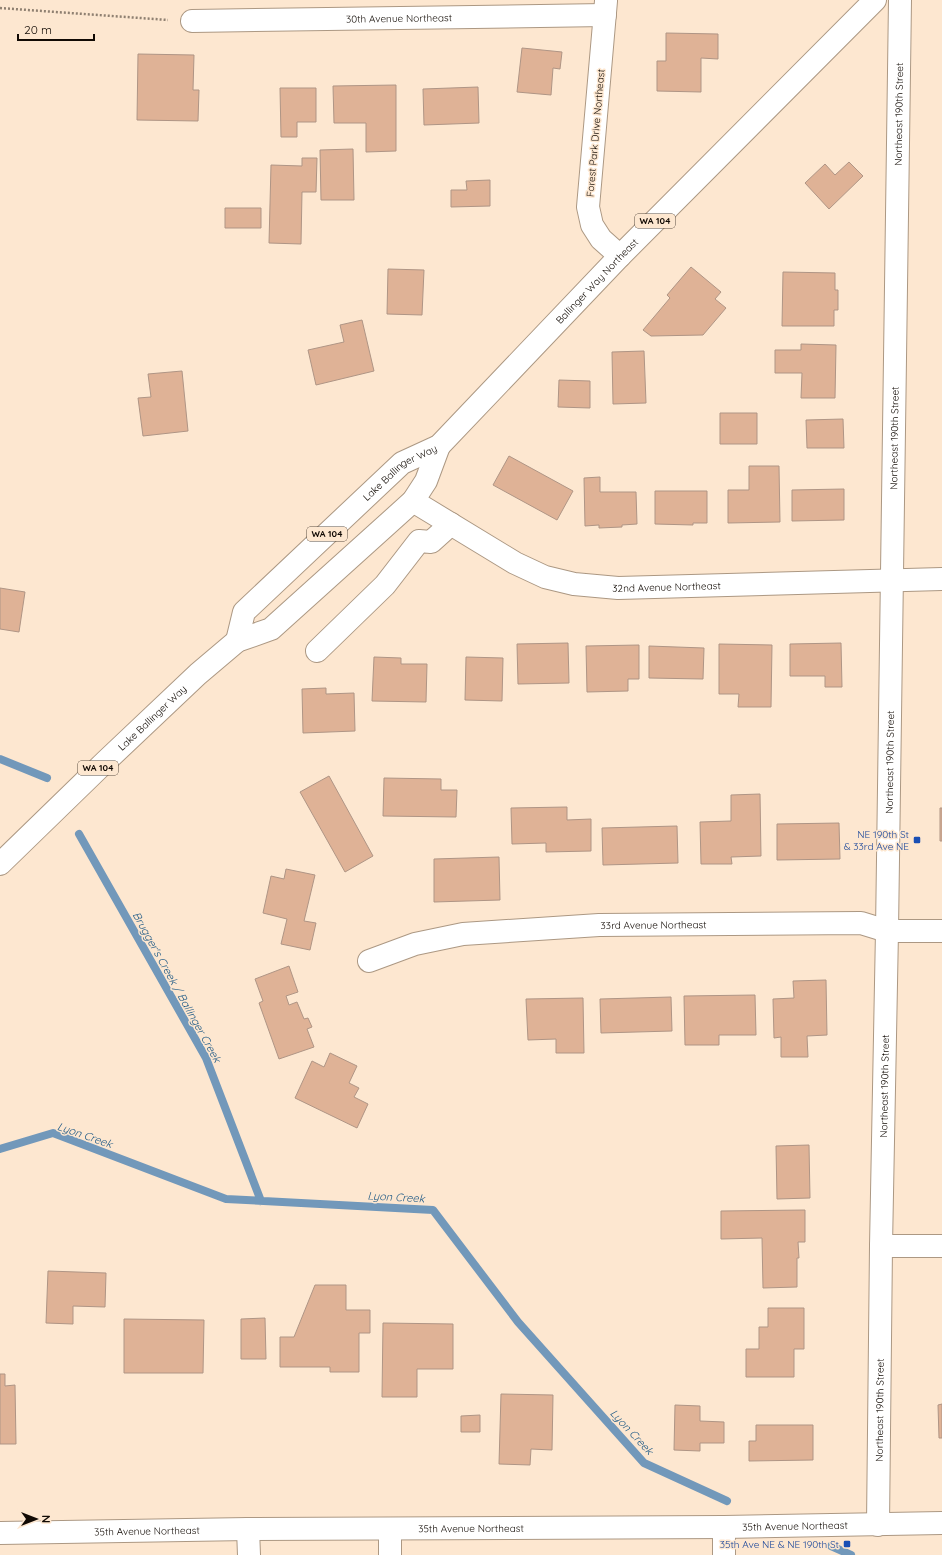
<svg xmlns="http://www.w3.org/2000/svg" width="942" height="1555" font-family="Quicksand,sans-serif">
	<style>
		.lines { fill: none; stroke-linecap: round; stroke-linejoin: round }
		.stream { stroke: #7298ba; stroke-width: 8 }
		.building { fill: #dfb296; stroke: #af9585 }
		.minor-casing { stroke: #ac9883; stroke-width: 24 }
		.major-casing { stroke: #ac9883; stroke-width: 24 }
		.path { stroke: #8f8071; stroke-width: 2.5; stroke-dasharray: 2 2; stroke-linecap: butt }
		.minor { stroke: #fff; stroke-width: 22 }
		.major { stroke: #fff; stroke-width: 22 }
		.transit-dot { fill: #1a4fb4; stroke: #fde7d0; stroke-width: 1.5 }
		.labels { text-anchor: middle; stroke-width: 3; stroke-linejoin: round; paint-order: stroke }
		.shield { fill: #fde7d0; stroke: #584c41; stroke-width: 1 }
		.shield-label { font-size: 9px; font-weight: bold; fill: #110a04 }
		.street-label { font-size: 10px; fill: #110a04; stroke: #fde7d0 }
		.transit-label { font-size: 10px; fill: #164399; stroke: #fde7d0; text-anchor: end }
		.water-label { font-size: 11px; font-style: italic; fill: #1c5885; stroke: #fde7d0 }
	</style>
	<rect width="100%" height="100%" fill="#fde7d0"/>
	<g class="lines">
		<path class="stream" d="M0,759L47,778
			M79,834L206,1058L261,1201
			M0,1149L53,1133L226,1199L433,1210L518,1322L644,1463L727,1501
			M831,1546L851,1555"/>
	</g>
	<path class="building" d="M666,33L718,34V59L701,58V92L657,91V61H666Z
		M522,48L562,52L560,69L553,68L551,95L517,92Z
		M138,54L194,55L193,90H199L198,121L137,120Z
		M396,85V151L366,152V123H334L333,86Z
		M478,87L479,123L424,125L423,89Z
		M280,88H316V122H297V137H281Z
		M353,149L354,200H321L320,150Z
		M302,158H317L316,192H302L301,244L269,243L271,165L302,166Z
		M849,162L863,176L829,209L805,183L825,164L835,175Z
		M490,180V206L451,207V190H467L466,181Z
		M225,208H261V228H225Z
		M691,267L721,292L715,299L726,308L703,335L651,336L643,330L670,298L667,295Z
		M388,269L424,270L422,315L387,314Z
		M783,272L835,273V290H838V310H834V326H782Z
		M362,320L374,371L316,385L308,350L344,342L340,325Z
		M801,344L836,345L835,398H801L802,373H775V350H801Z
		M644,351L646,403L613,404L612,352Z
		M182,371L188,431L143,436L138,398L151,397L148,374Z
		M559,380L590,381V408L558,407Z
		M720,413H757V444H720Z
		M843,419L844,448H807L806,420Z
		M509,456L573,491L557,520L493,485Z
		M749,466H779L780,522L728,523V490H749Z
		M600,477V492H636L637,524L622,525V527L599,528V525L585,526L584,478Z
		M844,489V520L792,521V490Z
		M655,491H707V523H693V525L655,524Z
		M0,588L25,592L19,632L0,629Z
		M568,643L569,683L518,684L517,644Z
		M841,643L842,687H825V676H790V644Z
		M719,644L772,645L771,707H738L739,694H719Z
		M639,645V679H628V691L587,692L586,646Z
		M649,646L704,648L703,679L649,678Z
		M374,657L401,658V664H427L426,702L372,701Z
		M466,657L503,658L502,701L465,700Z
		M326,688V694L354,693L355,731L303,733L302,689Z
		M329,776L373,856L345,872L300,792Z
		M384,778L441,779V790H457L456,817L383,816Z
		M760,794L761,856L731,857L732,864H701L700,822L731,821V795Z
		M567,807V820L591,819V851L546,852V843L512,844L511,808Z
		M940,808H942V841H940Z
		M839,823L840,859L777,860V824Z
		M677,826L678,863L603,865L602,828Z
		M499,857L500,900L434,902V859Z
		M286,869L315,875L304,921L316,923L310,950L281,944L287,919L263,913L271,876L284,879Z
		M289,966L298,992L286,996L289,1005L297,1002L304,1019L308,1018L312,1027L307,1029L314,1047L279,1059L259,1003L263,1001L255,979Z
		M826,980L827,1035L807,1036L808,1057H781V1037L774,1038L773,999L794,998L793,981Z
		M755,995L756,1035H719V1045H685L684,996Z
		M671,997L672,1031L601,1033L600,999Z
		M583,998L584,1053H556V1039L528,1040L526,999Z
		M330,1053L357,1066L349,1083L359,1088L354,1097L368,1104L357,1128L295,1098L312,1061L324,1067Z
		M809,1145L810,1198L777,1199L776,1146Z
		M805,1210V1242H798L799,1258H797V1287L763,1288L762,1238L721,1239V1211Z
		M48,1271L106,1273L105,1307L73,1306V1324L46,1323Z
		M315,1285H346V1310H370V1333H359V1372H330V1367H280V1337H294Z
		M768,1308H804V1349H794V1377H746V1349H759V1327H768Z
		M265,1318L266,1359H241V1319Z
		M124,1319L204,1320L203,1373H124Z
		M383,1323L453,1324V1369H417V1397H382Z
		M0,1374H5V1386L15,1385L16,1444H0Z
		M501,1394L553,1395L552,1450L531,1449L530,1465L499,1464Z
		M942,1404V1438H939L938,1405Z
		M675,1405L700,1406V1421L724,1422V1443H700V1451L674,1450Z
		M480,1415V1432H461V1416Z
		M756,1425H813V1460L749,1461V1441H756Z"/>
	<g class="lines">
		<defs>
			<g id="minor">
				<path d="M606,1L588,207L592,225L601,239L620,256"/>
				<path id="s1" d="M192,21L605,15"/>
				<path id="s2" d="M413,501L515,563L545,577L574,584L618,588L942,579"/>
				<path d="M317,651L385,585L419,541L431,542L451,524"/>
				<path id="s3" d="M369,961L415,944L463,934L599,925L861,923L887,931H942"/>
				<path d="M881,1246H942"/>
				<path id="s4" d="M878,1525L881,1246L887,931L900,0"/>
				<path d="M724,1527V1555"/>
				<path d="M248,1529L249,1555"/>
				<path id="s5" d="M0,1533L248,1529L724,1527L942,1523"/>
				<path d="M390,1555V1529"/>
			</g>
			<g id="major">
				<path id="s6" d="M237,641L244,612L402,463L439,446L620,256L875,0"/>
				<path id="s7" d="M0,864L105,762L198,674L237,641L271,629L413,501L426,481L439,446"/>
			</g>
		</defs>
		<use href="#minor" class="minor-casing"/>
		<use href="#major" class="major-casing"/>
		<path class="path" d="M0,8L168,20"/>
		<use href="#minor" class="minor"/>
		<use href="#major" class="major"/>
	</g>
	<g class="transit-dot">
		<rect x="913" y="836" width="8" height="8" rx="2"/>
		<rect x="843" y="1540" width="8" height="8" rx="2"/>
	</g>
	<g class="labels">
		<g class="shield">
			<rect x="635" y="214" width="40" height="14" rx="3"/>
			<rect x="307" y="527" width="40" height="14" rx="3"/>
			<rect x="78" y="761" width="40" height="14" rx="3"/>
		</g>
		<g class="shield-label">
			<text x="655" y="224">WA 104</text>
			<text x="327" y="537">WA 104</text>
			<text x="98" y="771">WA 104</text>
		</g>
		<g class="street-label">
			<text dy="4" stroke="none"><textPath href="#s1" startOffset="207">30th Avenue Northeast</textPath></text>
			<text dy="4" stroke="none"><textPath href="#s4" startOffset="1411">Northeast 190th Street</textPath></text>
			<text transform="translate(595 133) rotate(-85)" y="4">Forest Park Drive Northeast</text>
			<text dy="4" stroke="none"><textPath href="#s6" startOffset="516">Ballinger Way Northeast</textPath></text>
			<text dy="4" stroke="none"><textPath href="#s4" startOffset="1087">Northeast 190th Street</textPath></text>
			<text dy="4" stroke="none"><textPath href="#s6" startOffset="240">Lake Ballinger Way</textPath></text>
			<text dy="4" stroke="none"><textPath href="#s2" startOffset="275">32nd Avenue Northeast</textPath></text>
			<text dy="4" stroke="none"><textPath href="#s7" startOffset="211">Lake Ballinger Way</textPath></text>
			<text dy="4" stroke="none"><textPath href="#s4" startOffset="763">Northeast 190th Street</textPath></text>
			<text dy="4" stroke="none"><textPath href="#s3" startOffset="289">33rd Avenue Northeast</textPath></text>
			<text dy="4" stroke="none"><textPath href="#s4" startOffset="439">Northeast 190th Street</textPath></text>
			<text dy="4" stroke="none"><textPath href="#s4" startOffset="115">Northeast 190th Street</textPath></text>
			<text dy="4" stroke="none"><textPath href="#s5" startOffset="795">35th Avenue Northeast</textPath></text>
			<text dy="4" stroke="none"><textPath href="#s5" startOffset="471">35th Avenue Northeast</textPath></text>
			<text dy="4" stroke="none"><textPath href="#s5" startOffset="147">35th Avenue Northeast</textPath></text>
		</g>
		<g class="transit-label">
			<text x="909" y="838">NE 190th St<tspan x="909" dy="12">&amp; 33rd Ave NE</tspan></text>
			<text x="839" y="1548">35th Ave NE &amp; NE 190th St</text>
		</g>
		<g class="water-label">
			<text transform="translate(177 987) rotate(61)" y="4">Brugger's Creek / Ballinger Creek</text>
			<text transform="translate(85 1135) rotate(19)" y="4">Lyon Creek</text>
			<text transform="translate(396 1197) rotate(3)" y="4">Lyon Creek</text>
			<text transform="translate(632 1432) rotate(47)" y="4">Lyon Creek</text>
		</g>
	</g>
	<g transform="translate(36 1519) rotate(90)" stroke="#fde7d0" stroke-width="3" paint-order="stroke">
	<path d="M0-3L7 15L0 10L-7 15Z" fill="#110a04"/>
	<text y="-6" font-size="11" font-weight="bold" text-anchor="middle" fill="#110a04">N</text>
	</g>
	<path d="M18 34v6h76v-6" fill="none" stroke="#110a04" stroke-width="2"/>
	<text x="24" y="34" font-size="12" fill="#110a04" stroke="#fde7d0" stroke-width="3" paint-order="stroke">20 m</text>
</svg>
